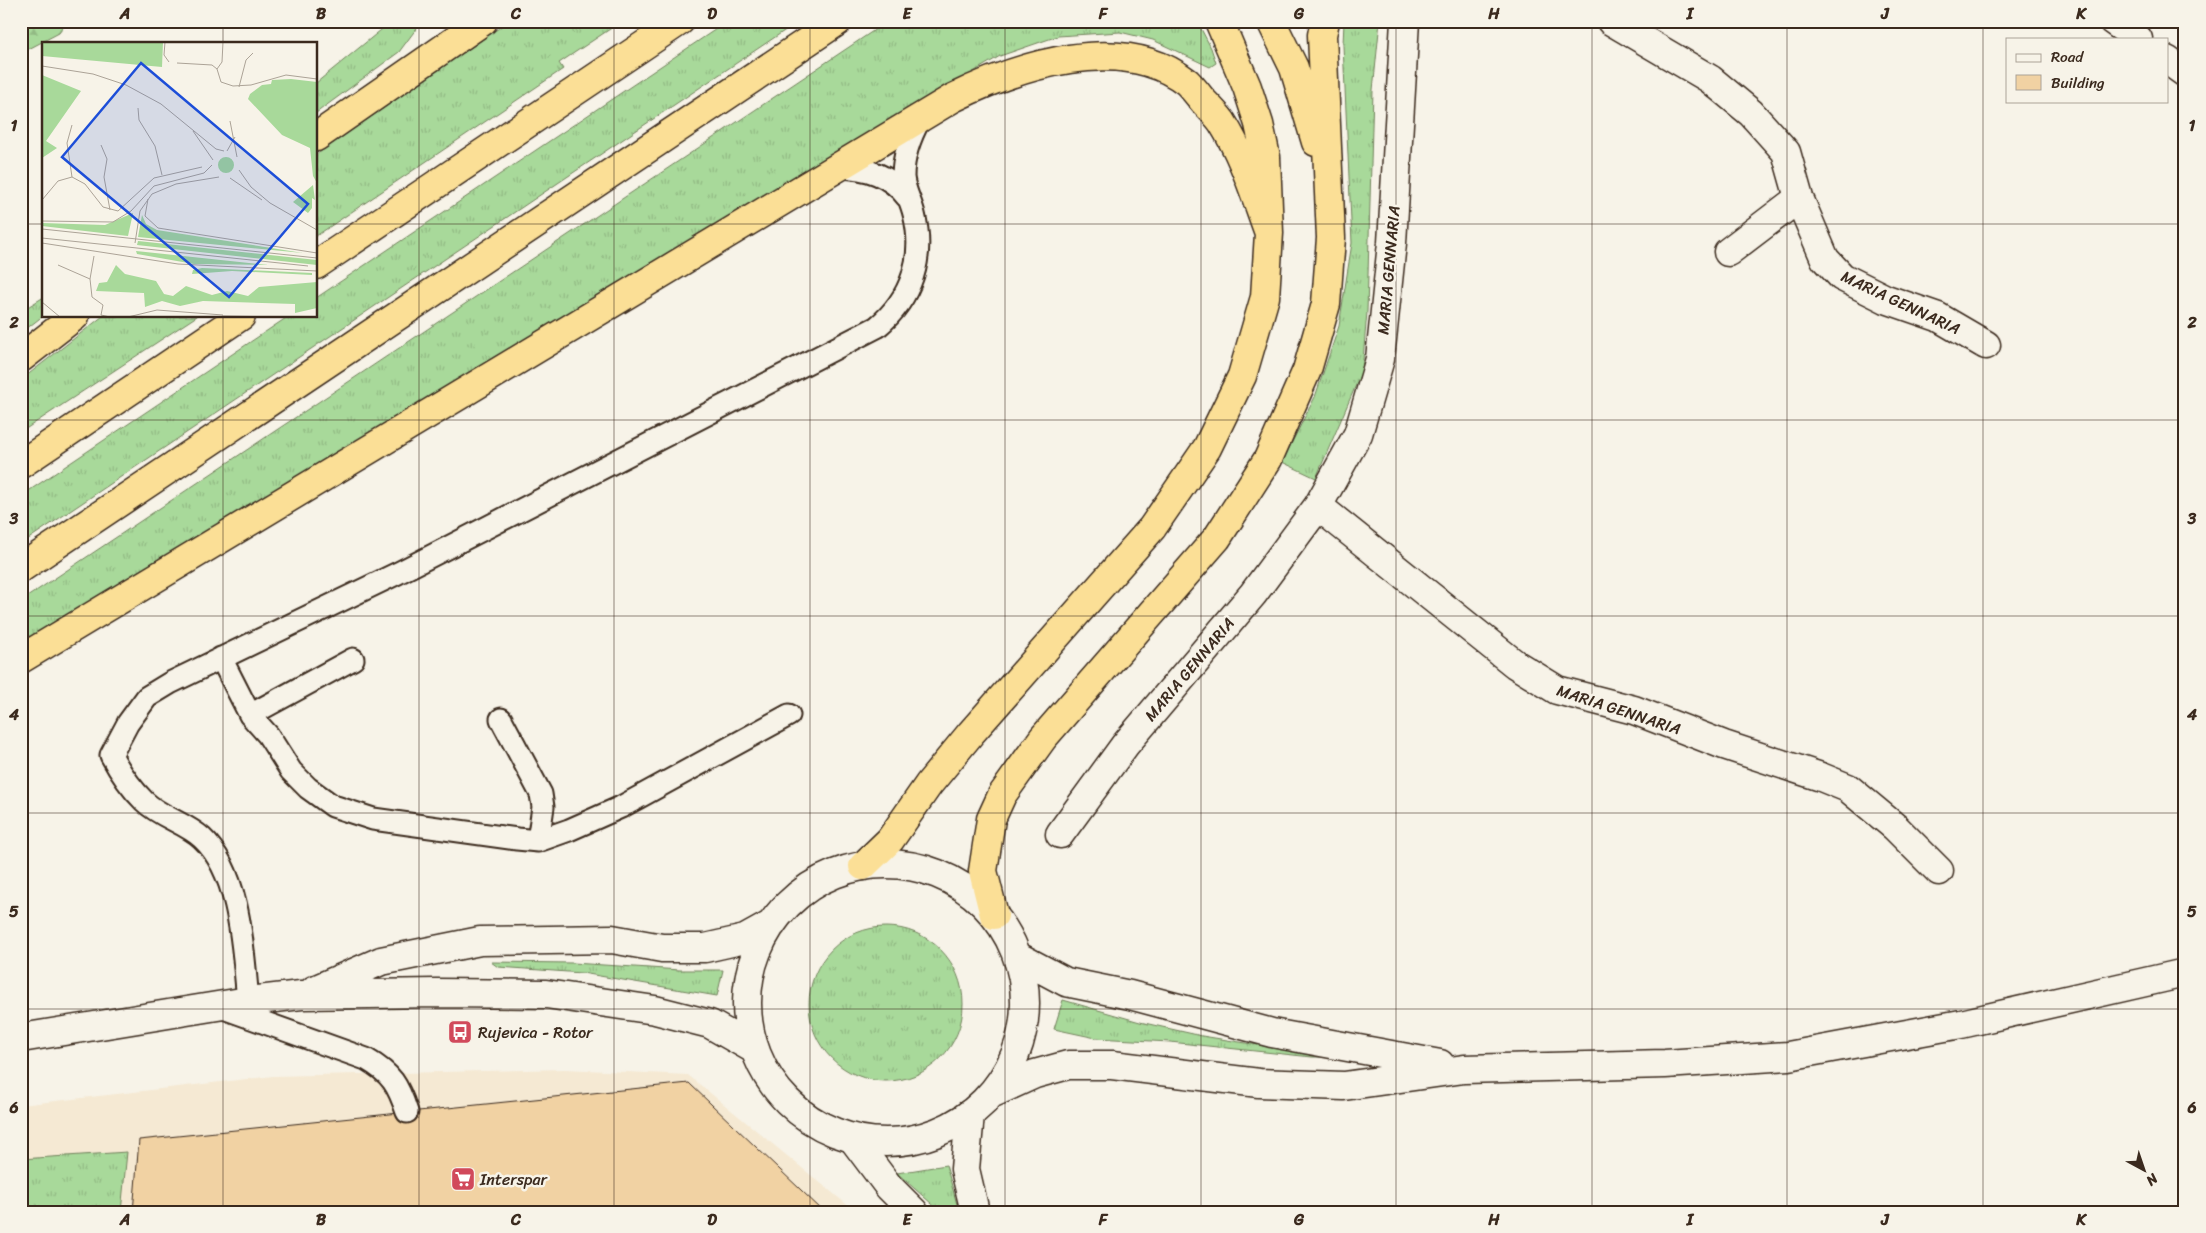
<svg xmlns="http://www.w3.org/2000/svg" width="2206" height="1233" font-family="Sriracha,sans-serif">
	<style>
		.built { fill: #f5e9d3 }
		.grass { fill: url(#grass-tufts); stroke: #72825c }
		.forest { fill: url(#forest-firs); stroke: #72825c }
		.building { fill: #f1d2a3; stroke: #3b2a1e }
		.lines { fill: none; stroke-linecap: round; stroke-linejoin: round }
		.lane-casing { stroke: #3b2a1e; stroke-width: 25 }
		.street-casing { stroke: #3b2a1e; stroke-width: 31 }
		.secondary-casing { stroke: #3b2a1e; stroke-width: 31 }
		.highway-casing { stroke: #3b2a1e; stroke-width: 31 }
		.lane { stroke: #f7f3e8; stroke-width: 21 }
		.street { stroke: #f7f3e8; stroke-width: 28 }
		.secondary { stroke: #f7f3e8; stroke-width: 28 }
		.highway { stroke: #fbdf96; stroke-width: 28 }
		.grid { fill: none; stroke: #3b2a1e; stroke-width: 1; stroke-opacity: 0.55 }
		.labels { text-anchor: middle; stroke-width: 5; stroke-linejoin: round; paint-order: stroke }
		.street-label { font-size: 16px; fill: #3b2a1e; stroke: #f7f3e8 }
		.poi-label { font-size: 16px; fill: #3b2a1e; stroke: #f7f3e8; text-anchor: start }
		.inset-road { fill: none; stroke: #aca397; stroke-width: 1 }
		.view { fill: #1d4ed8; fill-opacity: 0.15; stroke: #1d4ed8; stroke-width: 2.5 }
		.inset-edge { fill: none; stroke: #3b2a1e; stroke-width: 2.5 }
		.neatline { fill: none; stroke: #3b2a1e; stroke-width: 2 }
		.grid-label { font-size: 16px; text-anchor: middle; font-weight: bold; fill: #3b2a1e }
	</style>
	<defs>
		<pattern id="grass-tufts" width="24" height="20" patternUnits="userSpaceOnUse" patternTransform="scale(1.25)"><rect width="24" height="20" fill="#a8d99a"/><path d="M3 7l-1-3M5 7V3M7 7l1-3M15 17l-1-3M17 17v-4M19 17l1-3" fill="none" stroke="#92ba84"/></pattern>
		<pattern id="forest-firs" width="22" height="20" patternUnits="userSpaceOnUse" patternTransform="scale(1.25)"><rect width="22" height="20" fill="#a8d99a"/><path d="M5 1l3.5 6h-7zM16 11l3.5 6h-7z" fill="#92ba84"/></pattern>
	</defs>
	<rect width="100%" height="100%" fill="#f7f3e8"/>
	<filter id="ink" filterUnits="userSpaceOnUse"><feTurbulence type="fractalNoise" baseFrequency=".02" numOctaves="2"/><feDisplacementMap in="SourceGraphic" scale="10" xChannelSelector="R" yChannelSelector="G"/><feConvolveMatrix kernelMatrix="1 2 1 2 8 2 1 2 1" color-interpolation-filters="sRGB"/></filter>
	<g filter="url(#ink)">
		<path class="built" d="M565,1069L688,1075L856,1212H21V1105L273,1076Z"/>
		<path class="grass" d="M392,21H422L399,52L316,113V83Z
			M509,21H622L559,63L563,69L316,236V155Z
			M728,21H799L21,544V496L289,316H316V298Z
			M888,21H1197L1211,48L1216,63L1210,67L1153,40L1120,32L1058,36L1000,56L21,643V601Z
			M1344,21H1380L1373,90L1367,312L1362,371L1316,478L1282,462L1315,397L1339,326L1352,243L1343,45Z
			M44,297V315L21,333V311Z
			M103,316H197L21,432V380Z
			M809 1004a77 77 0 1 1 154 0a77 77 0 1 1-154 0Z
			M491,962L573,963L680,970H723L717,996L582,973L498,967Z
			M1063,1000L1140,1022L1202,1036L1333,1057H1312L1170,1042L1096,1038L1054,1029Z
			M127,1152L121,1212H21V1159Z
			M946,1165L958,1208L952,1212H941L897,1173Z"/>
		<path class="forest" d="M21,21H68L59,33L21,53Z"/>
		<path class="building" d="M689,1083L824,1212H133L139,1140Z"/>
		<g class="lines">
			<defs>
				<path id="lane" d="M840,167C867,168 890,175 907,197
					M221,658L250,715L268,735L291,771L308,788L333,806L373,819L517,839L538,841L569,830L621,807L789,715
					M250,715L353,659
					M501,719L541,794L543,807L538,841
					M248,1001C243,951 241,874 202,838C186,823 160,817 144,801C132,789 119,770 111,755L128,723L147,697L170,683L398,573L877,327C912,298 925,257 914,214C911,201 904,190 903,177C903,155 910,137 920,119
					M218,1006L366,1059C392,1074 398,1085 407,1112"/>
				<path id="street" d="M1611,21L1710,79L1751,113L1786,152L1799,198L1825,259L1842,277L1886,299L1938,317L1986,345
					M2113,21L2138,39
					M2167,60L2185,73
					M1728,252L1799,198
					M1318,506L1515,664L1557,690L1634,710L1724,745L1821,777L1848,788L1895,827L1939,871
					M1060,834L1125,745L1253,594L1318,506L1358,434L1380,359L1392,243L1405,21
					M970,1114L965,1169L975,1212
					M853,1139L889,1187L914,1212"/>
				<path id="secondary" d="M747 1003a139 139 0 1 1 278 0a139 139 0 1 1-278 0Z
					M1017,956L1066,982L1130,995L1272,1033L1440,1064
					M314,990L381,961L480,941L612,939L662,948H705L745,939L772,924
					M21,1038L248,1001L301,995L436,993L546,994L655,1010L710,1024L754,1049
					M991,1094L1035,1074L1068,1065H1112L1259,1083L1344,1086L1464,1069L1665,1064L1788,1056L1961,1024L2185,973"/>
				<path id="highway" d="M1271,21L1294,68L1316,142
					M316,137L483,21
					M316,265L680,21
					M21,358L75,316
					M21,464L241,316
					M21,568L838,21
					M21,659L953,98C1018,66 1122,31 1187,82C1193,88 1199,96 1204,102C1210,108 1217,115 1222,122C1244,157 1255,195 1269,233
					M863,866L890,840L929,784L971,733L1152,528L1207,448L1242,376L1265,297L1269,233L1266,157L1259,124L1247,87L1219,21
					M994,915L983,871L991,819L1002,795L1043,738L1217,538L1268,459L1307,370L1326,304L1331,238L1322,35L1325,21"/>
			</defs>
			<use href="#lane" class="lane-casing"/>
			<use href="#street" class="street-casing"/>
			<use href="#secondary" class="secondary-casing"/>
			<use href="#highway" class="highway-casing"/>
			<use href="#lane" class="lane"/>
			<use href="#street" class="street"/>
			<use href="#secondary" class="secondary"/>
			<use href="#highway" class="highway"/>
		</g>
	</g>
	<path class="grid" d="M223,21V44M419,21V1212M614,21V1212M810,21V1212M1005,21V1212M1201,21V1212M1396,21V1212M1592,21V1212M1787,21V1212M1983,21V1212M21,224H44M316,224H2185M223,316V1212M21,420H2185M21,616H2185M21,813H2185M21,1009H2185"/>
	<defs>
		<symbol id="bus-square" viewBox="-11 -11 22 22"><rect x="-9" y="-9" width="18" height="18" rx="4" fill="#d1495b" stroke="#f7f3e8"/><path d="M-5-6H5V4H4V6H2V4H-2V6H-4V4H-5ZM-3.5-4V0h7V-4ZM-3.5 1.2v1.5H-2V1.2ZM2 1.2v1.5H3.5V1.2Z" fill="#fff"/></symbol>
		<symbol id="supermarket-square" viewBox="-11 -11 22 22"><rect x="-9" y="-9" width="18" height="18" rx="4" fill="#d1495b" stroke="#f7f3e8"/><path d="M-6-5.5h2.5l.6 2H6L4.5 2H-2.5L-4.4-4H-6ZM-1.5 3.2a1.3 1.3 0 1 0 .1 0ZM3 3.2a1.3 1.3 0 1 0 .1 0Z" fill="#fff"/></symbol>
	</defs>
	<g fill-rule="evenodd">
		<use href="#bus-square" x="446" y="1018" width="28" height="28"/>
		<use href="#supermarket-square" x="449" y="1165" width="28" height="28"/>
	</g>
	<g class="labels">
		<g class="street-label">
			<text transform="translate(1388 270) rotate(-85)" y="6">MARIA GENNARIA</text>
			<text transform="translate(1901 302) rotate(25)" y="6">MARIA GENNARIA</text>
			<text transform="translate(1189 669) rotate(-50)" y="6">MARIA GENNARIA</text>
			<text transform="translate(1619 709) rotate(18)" y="6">MARIA GENNARIA</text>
		</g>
		<g class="poi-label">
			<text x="478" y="1038">Rujevica - Rotor</text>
			<text x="480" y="1185">Interspar</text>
		</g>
	</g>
	<g transform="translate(42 42)">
		<rect width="275" height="275" fill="#f7f3e8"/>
		<path d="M176 123a8 8 0 1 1 16 0a8 8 0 1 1-16 0ZM271,143L273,158L270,156V166L266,171L251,160ZM91,171L86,194L0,184V181L63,183ZM100,173L104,182L115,188L261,211L96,195ZM96,199L275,218V223L95,203ZM94,209L227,223L152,222L95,212ZM160,226L270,231V233L190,229L150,232L151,228Z" fill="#a8d99a"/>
		<path d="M0,33L39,49L4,99L15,106L0,116ZM74,223L83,232L114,239L122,252L131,254L144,244L170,253L185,249L206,254L217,245L275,240V266L253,271V262L161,259L138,264L120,259L103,265L102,251L54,249L57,241L65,240Z" fill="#a8d99a"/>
		<path d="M249,37L275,40V141L271,134L268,106L240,93L206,57L208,52L220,43L229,42L230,38Z" fill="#a8d99a"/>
		<path d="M0,0H121L120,25L0,14Z" fill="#a8d99a"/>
		<path class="inset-road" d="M123,0L122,13L127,20M135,21L170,23L175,27L179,40L191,44L209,43L244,33L275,37M0,24L51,32L84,43L119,62L174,107L182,109M175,27L180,20L181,0M197,45L204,18L211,11M96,66L97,78L113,104L120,133M188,79L195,115M151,89L171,118M59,103L65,117L62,135L68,168M185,109L193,95M197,128L209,145L228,161L275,188M30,135L25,101L30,83M188,136L220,158M106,157L103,174L116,186L275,211M0,158L16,139L30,135L43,142L61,165L76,169L112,136L160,125M0,179L71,180L89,169L112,144L162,131L170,123M0,187L275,216M0,196L266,224M0,201L136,222L275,229M93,201L98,169L110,152L134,142L177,135M52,214L48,237L50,255L61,263L59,273L68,275M16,223L48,237M0,260L18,275M180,274L240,275M86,275L115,268L181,273"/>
		<path class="view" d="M99,21L266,162L187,255L20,115Z"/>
		<rect width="275" height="275" class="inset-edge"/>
	</g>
	<rect width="2206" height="1233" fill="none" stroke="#f7f3e8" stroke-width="55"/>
	<rect x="2006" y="38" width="162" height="65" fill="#f7f3e8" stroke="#aca397"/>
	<rect x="2016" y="54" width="25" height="8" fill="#f7f3e8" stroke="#aca397"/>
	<text x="2051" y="62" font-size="15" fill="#3b2a1e">Road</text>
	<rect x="2016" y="75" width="25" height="15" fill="#f1d2a3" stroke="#aca397"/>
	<text x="2051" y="88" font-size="15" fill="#3b2a1e">Building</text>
	<g transform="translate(2144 1170) rotate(140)" stroke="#f7f3e8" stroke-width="4" paint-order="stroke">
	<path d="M0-4L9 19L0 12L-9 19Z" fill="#3b2a1e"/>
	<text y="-8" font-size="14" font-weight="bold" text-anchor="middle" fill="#3b2a1e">N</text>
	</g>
	<rect x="28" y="28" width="2150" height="1178" class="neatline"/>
	<g class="grid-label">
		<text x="125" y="19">A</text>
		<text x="321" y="19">B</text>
		<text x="516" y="19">C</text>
		<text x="712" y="19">D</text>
		<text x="907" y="19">E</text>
		<text x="1103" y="19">F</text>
		<text x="1299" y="19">G</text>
		<text x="1494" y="19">H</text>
		<text x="1690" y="19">I</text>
		<text x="1885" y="19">J</text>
		<text x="2081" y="19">K</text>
		<text x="14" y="131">1</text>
		<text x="2192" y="131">1</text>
		<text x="14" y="328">2</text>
		<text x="2192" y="328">2</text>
		<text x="14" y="524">3</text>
		<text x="2192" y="524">3</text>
		<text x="14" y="720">4</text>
		<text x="2192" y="720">4</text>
		<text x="14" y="917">5</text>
		<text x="2192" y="917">5</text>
		<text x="14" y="1113">6</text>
		<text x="2192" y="1113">6</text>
		<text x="125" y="1225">A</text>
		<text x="321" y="1225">B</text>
		<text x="516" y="1225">C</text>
		<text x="712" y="1225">D</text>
		<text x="907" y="1225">E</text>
		<text x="1103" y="1225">F</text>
		<text x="1299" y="1225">G</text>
		<text x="1494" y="1225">H</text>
		<text x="1690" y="1225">I</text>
		<text x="1885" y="1225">J</text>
		<text x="2081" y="1225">K</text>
	</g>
</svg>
